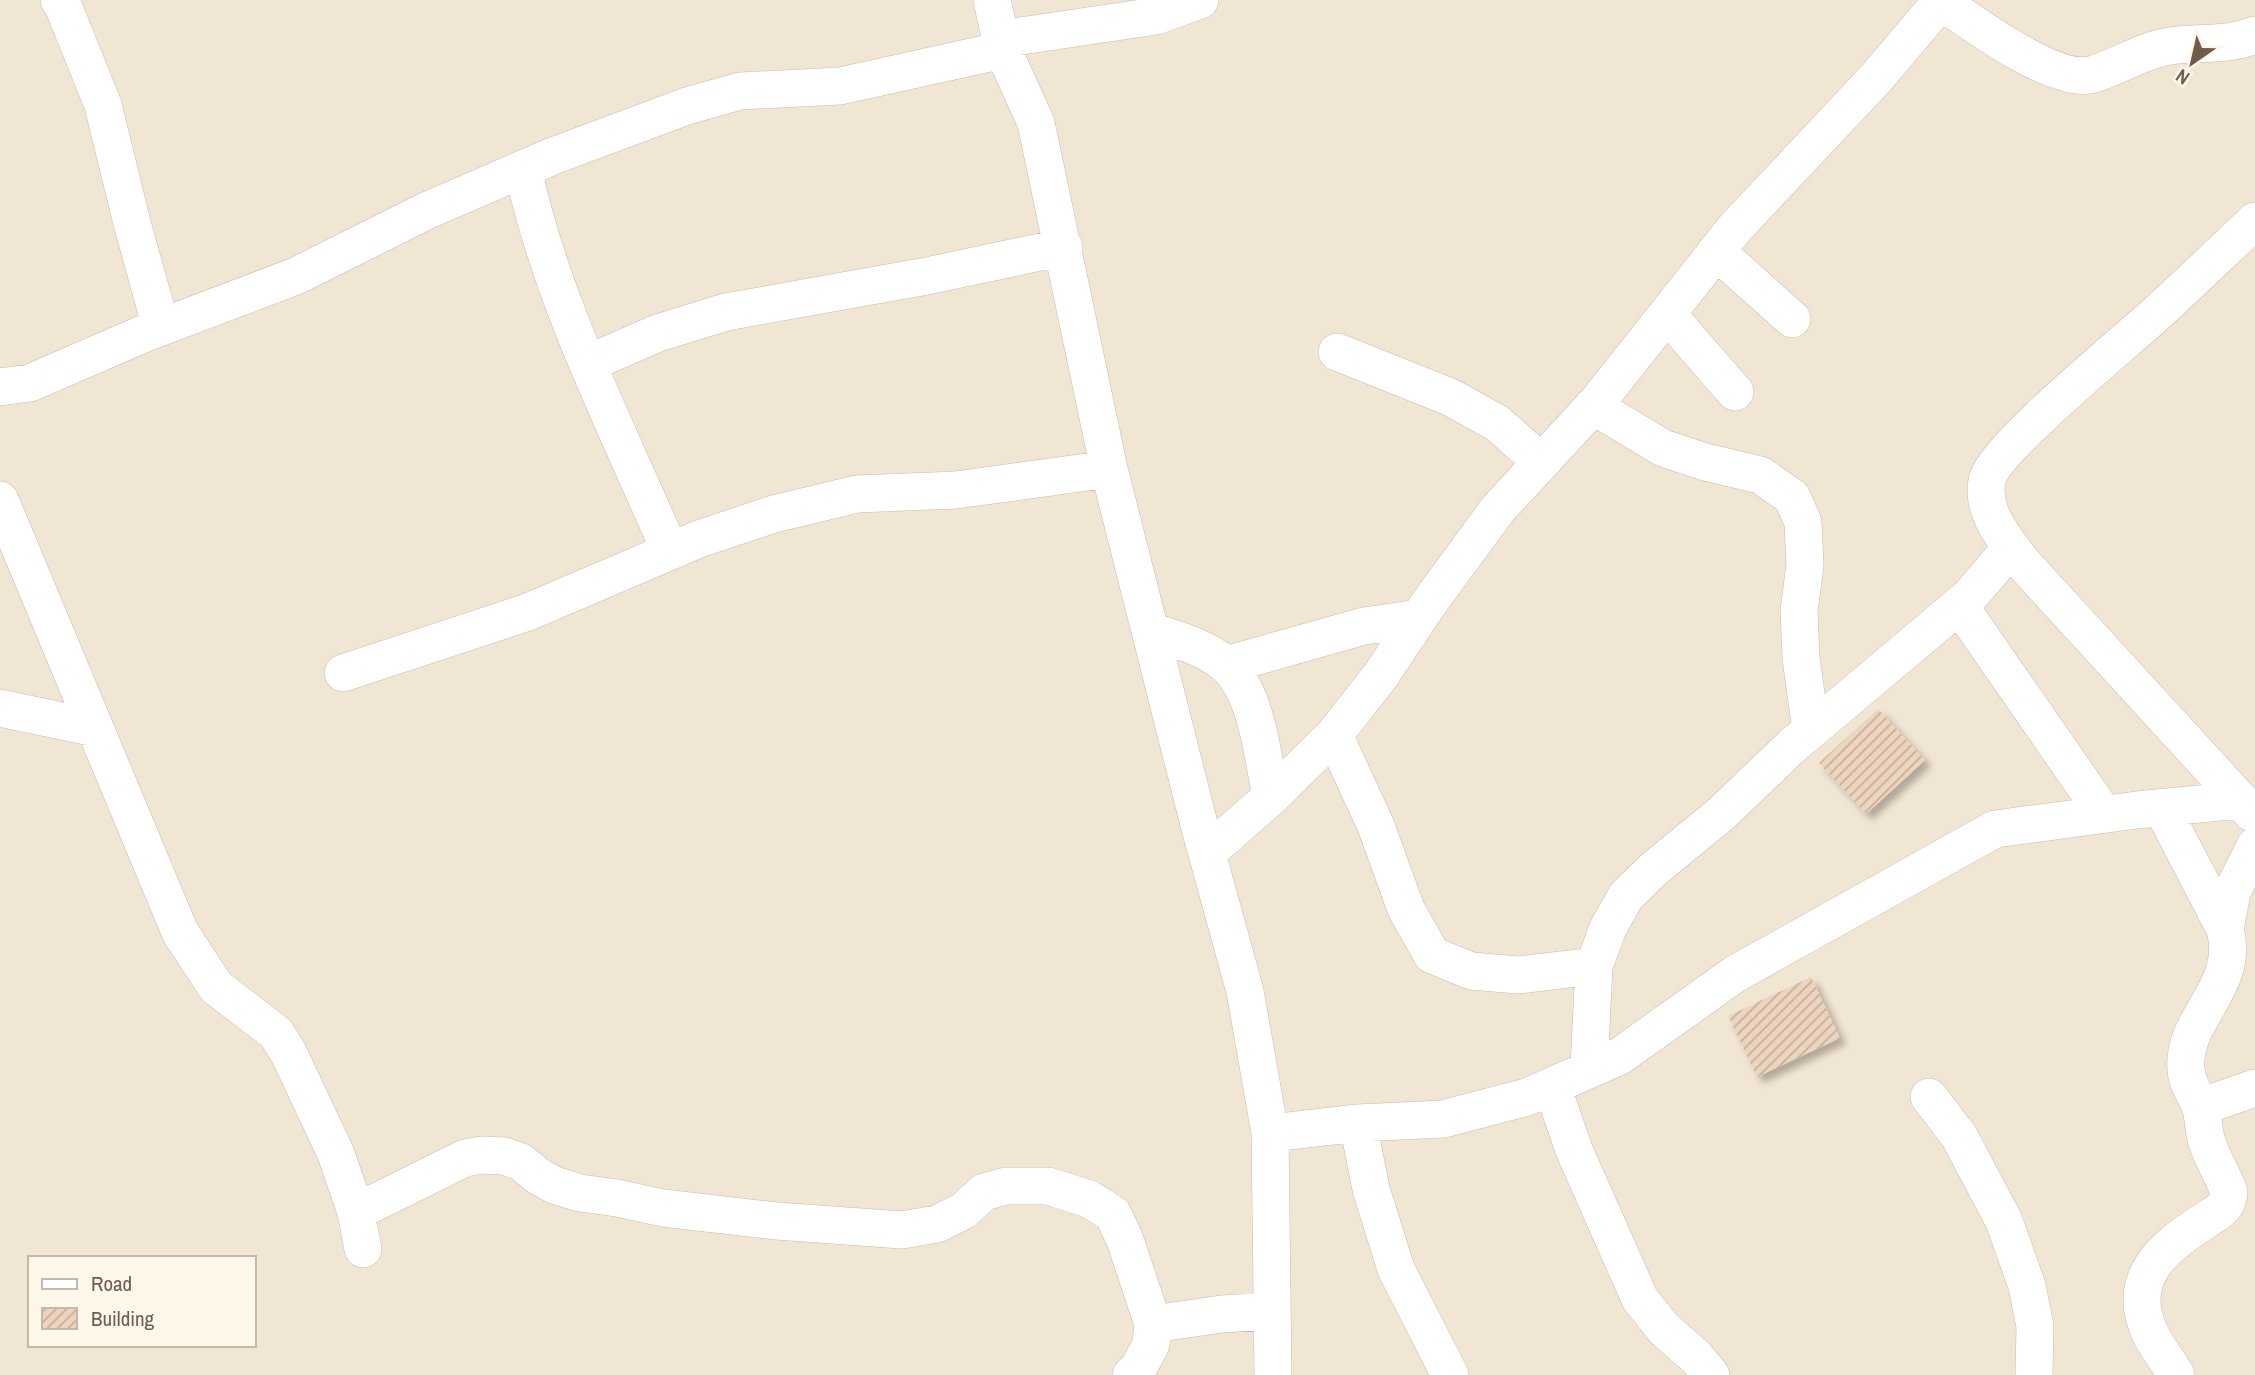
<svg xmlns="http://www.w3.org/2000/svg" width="2255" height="1375" font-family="'Archivo Narrow',sans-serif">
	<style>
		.residential { fill: #f1e5d3; fill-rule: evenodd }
		.building { fill: url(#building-hatch); filter: url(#shadow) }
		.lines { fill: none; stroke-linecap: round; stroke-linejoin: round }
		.minor-casing { stroke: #cabbac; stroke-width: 38 }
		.minor { stroke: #fff; stroke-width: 37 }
	</style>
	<defs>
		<pattern id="building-hatch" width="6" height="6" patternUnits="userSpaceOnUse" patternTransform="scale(1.75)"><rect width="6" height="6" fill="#edd4be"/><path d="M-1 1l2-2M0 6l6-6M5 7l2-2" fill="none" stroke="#c4af9d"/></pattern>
		<filter id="shadow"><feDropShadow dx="6" dy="6" stdDeviation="3.5" flood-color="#0004"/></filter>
	</defs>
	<rect width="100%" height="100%" fill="#faf3e4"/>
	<path class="residential" d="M0,0H2255V1375H0ZM30,1258H254V1345H30Z"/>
	<path class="building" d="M1878,709L1925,760L1866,814L1819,763Z
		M1811,977L1840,1038L1757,1077L1728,1016Z"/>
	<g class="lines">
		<defs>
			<path id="minor" d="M59,0L62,3L103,105L132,223L161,327
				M992,0L1003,50L1036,123L1109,469L1201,832L1245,991L1270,1133L1273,1375
				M1941,1C1972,23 2057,86 2094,74C2120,66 2143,50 2170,46C2201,41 2225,47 2255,35
				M1001,39L1156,16L1200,0
				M523,169C551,300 617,428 670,551
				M1716,251L1792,319
				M1667,314L1735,392
				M1337,352L1450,397L1497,423L1541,462
				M589,363L658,333L726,312L927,276L1064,247
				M0,387L30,383L143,334L296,276L426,211L553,156L687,106L740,91L840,86L1003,50
				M1593,406L1663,448L1705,462L1760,475L1792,497L1803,522L1805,565L1799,611L1801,658L1811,730
				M0,500L180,932L216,987L276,1033L289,1054L336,1154L356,1212L363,1249
				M1959,605L2104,814
				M1150,631C1176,639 1204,647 1225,664C1257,691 1263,758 1271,797
				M1226,665L1364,626L1419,618
				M343,673L528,612L699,539L774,514L857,494L956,490L1109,469
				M0,708L95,728
				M1334,735L1376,826L1406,909L1432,955L1471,971L1518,975L1594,966
				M2162,808L2225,929C2241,988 2181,1018 2186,1070C2187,1083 2195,1094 2200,1105C2204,1117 2203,1131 2207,1142C2212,1159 2223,1175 2229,1192C2228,1208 2218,1212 2206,1220C2163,1247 2125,1278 2150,1333C2157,1348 2168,1361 2176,1375
				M2252,813L2022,562C2005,539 1981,512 1987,481C1992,450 2127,341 2157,313C2190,283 2222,252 2255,221
				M1207,853L1271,797L1334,735L1381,675L1429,603L1498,509L1598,401L1735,228L1877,77L1942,0
				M2225,929L2232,892L2255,846
				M1589,1069L1594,966L1608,928L1626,896L1655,868L1721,814L1792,746L1969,597L2011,548
				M1552,1086L1574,1150L1640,1299L1664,1329L1696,1357L1711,1375
				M1929,1097L1959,1136L2004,1221L2027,1286L2035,1326L2034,1375
				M2200,1107L2255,1088
				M1358,1123L1371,1189L1396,1269L1450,1375
				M1270,1133L1358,1123L1443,1119L1527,1097L1620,1056L1735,974L1995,829L2137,810L2240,800
				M356,1212L465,1158L482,1155L504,1156L521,1162L538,1176L554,1185L580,1193L617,1198L663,1208L777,1221L902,1230L937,1224L963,1211L984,1192L1006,1186H1048L1089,1199L1113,1214L1125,1240L1153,1324L1151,1344L1139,1367L1131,1375
				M1153,1324L1222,1314L1272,1311"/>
		</defs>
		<use href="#minor" class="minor-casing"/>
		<use href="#minor" class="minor"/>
	</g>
	<rect x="28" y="1256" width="228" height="91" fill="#fdf7ea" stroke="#c5b9ab" stroke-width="2"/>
	<rect x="42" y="1279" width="35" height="10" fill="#ffffff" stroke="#c5b9ab" stroke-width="2"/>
	<text x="91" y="1291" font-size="21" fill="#705b4c">Road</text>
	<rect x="42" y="1308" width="35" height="21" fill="url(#building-hatch)" stroke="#c5b9ab" stroke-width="2"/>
	<text x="91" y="1326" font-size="21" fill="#705b4c">Building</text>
	<g transform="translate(2192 63) rotate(214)" stroke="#fdf7ea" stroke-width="5" paint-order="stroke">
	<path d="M0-5L12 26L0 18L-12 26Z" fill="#705b4c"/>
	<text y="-10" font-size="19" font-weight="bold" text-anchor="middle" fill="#705b4c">N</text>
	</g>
</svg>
